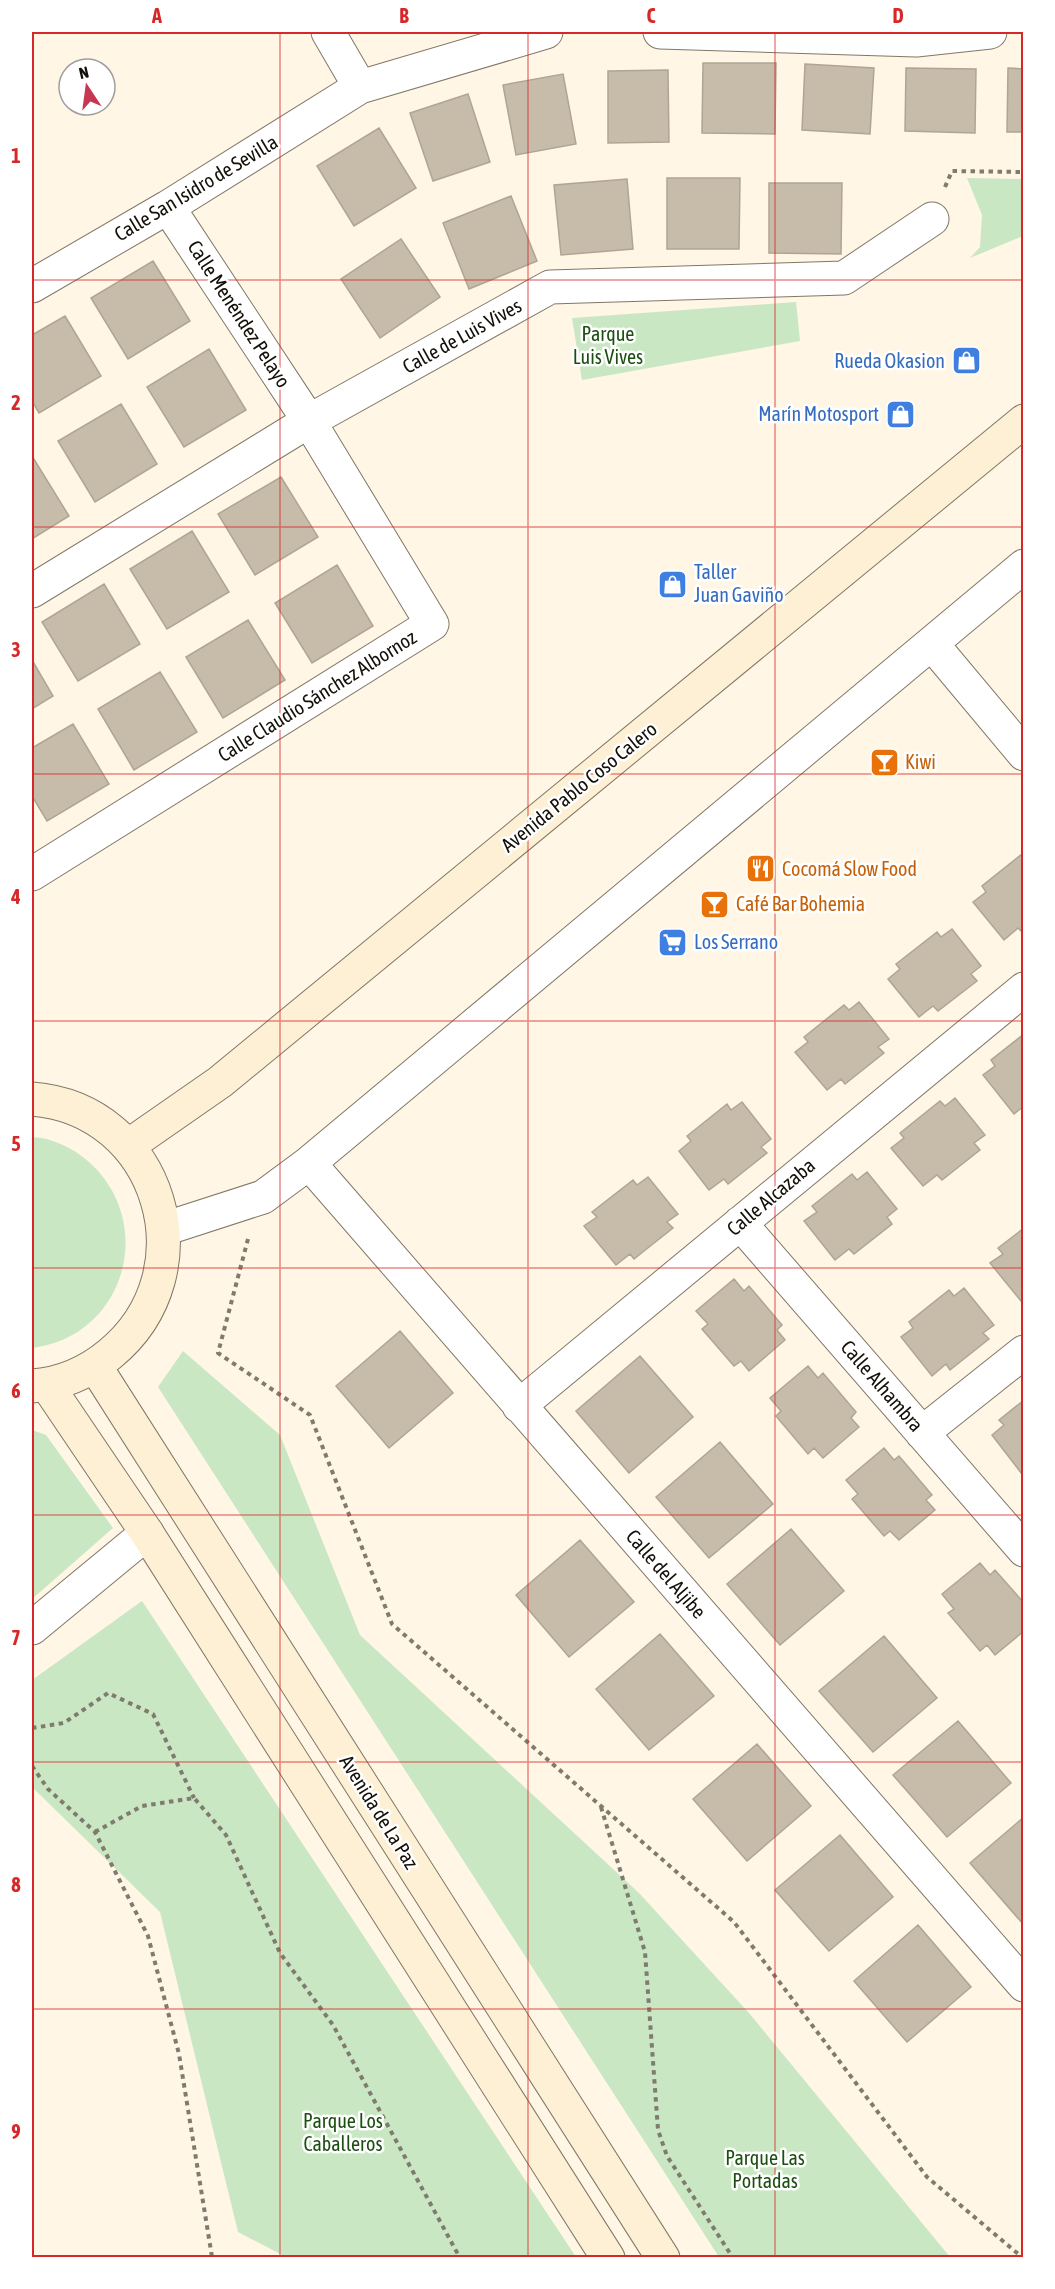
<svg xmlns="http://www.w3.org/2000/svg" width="1055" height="2289" font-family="'Asap Condensed',sans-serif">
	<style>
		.green { fill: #cae7c4 }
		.building { fill: #c6bca9; stroke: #afa593; stroke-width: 1.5 }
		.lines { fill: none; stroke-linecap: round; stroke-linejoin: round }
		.street-casing { stroke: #817766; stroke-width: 35 }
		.secondary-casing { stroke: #817766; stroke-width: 35 }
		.path { stroke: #807b6f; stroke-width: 4; stroke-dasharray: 4.5 4.5; stroke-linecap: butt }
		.street { stroke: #fff; stroke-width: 33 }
		.secondary { stroke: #fdf0d4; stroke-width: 33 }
		.grid { fill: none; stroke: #d62828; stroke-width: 1.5; stroke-opacity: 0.55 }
		.labels { text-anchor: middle; stroke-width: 5; stroke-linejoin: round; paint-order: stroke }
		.street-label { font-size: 20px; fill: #131009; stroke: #fff }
		.park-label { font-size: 20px; fill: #1d4e11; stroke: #fff }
		.shop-label { font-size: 20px; fill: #366cbe; stroke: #fff; text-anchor: end }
		.food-label { font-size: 20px; fill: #c56008; stroke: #fff; text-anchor: start }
		.neatline { fill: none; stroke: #d62828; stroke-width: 2 }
		.grid-label { font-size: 20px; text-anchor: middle; font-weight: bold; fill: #d62828 }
	</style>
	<rect width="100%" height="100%" fill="#fff6e6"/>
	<path class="green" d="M967,178L1023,179V236L970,258L980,247L982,215Z
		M796,302L800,341L582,380L572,318Z
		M32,1137C53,1138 73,1148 89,1162C158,1224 124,1337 32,1348Z
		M183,1351L280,1435L360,1635L639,1893L749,2013L950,2257H719L158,1387Z
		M32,1430L46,1435L113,1528L32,1599Z
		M142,1601L576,2257H286L238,2232L160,1912L32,1787V1680Z"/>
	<path class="building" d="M703,63H776L775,134L702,133Z
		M805,64L874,68L870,134L802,130Z
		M906,68L976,69L975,133L905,131Z
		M1008,68L1024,69V132H1007Z
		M668,70L669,142L608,143V71Z
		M563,74L576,144L516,155L503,85Z
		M468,94L490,162L433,181L410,113Z
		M379,128L416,188L354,226L317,166Z
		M667,178H740L739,249H667Z
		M627,179L633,249L561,255L554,185Z
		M769,183H842L841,254L769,253Z
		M511,196L537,261L469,289L443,223Z
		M401,239L440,297L380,338L341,279Z
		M153,261L190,321L128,359L91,298Z
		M65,316L101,376L39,413L32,401V335Z
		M209,349L246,410L184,447L147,387Z
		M121,404L157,464L95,502L58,441Z
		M32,456L69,516L32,539Z
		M281,477L318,537L255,575L218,514Z
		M192,531L229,592L167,629L130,569Z
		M337,565L373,626L312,663L275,603Z
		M104,584L140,644L78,681L42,622Z
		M248,620L285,680L223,718L186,657Z
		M32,660L53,696L32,709Z
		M160,672L197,732L134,770L98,709Z
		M73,724L109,784L47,821L32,796V748Z
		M1022,854L1024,857V934L1018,928L1004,940L973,902L986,892L982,886Z
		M952,929L981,966L971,974L977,981L938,1011L933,1006L919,1017L888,979L900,969L896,964L937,932L941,937Z
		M859,1002L889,1039L878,1047L884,1053L845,1084L841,1079L827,1090L795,1052L808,1042L804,1037L844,1005L849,1010Z
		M1024,1034V1106L1014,1114L983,1075L995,1066L991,1060Z
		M955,1098L985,1135L974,1143L980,1150L942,1180L937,1175L923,1186L891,1148L904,1138L900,1133L940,1101L945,1106Z
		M742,1102L771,1139L761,1147L767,1153L728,1184L724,1179L709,1190L679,1151L691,1141L687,1136L727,1104L731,1110Z
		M867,1172L897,1209L887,1217L892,1224L854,1254L849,1249L835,1260L804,1221L817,1212L812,1206L852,1174L857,1180Z
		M648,1177L678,1214L667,1222L673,1228L634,1259L630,1254L616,1265L584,1226L597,1217L592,1212L633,1180L637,1185Z
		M1024,1228V1299L1021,1301L990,1263L1003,1254L998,1248Z
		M734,1279L744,1291L749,1286L782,1325L777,1330L785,1340L749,1371L741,1361L734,1366L702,1329L708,1324L696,1311Z
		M964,1288L994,1325L983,1333L989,1339L950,1370L946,1364L932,1376L901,1337L913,1328L909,1322L949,1290L954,1296Z
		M400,1331L453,1393L389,1448L336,1386Z
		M640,1356L693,1417L629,1473L576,1411Z
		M808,1366L818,1378L823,1373L856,1412L851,1418L859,1427L823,1458L814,1448L808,1454L776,1416L781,1411L770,1398Z
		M1024,1400V1473L1022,1474L992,1435L1004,1425L999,1420Z
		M720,1442L773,1504L709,1558L656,1497Z
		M884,1448L894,1460L899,1456L932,1495L926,1500L935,1510L899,1540L890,1531L884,1536L852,1499L858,1494L846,1480Z
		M791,1529L844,1591L780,1645L727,1584Z
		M580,1540L634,1602L569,1657L516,1595Z
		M980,1563L990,1575L995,1570L1024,1603V1631L995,1655L987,1645L980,1651L948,1613L954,1609L942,1594Z
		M660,1634L714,1696L649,1750L596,1689Z
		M884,1636L937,1698L873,1752L819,1691Z
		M958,1721L1011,1783L947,1837L893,1775Z
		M757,1744L811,1806L747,1861L693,1799Z
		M1024,1817V1924H1023L970,1863Z
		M840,1835L893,1897L829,1951L775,1890Z
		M918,1925L971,1987L907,2042L854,1981Z"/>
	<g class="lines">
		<defs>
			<path id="street" d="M328,32L360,87
				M660,32L916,40L990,32
				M32,286L168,207L360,87L546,32
				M32,591L309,421L550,287L844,278L932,219
				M932,644L1024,754
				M32,874L432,624L309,421L168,207
				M309,1163L1024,1985
				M740,1223L1024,1550
				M164,1229L263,1197L309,1163L1024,566
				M519,1406L1024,989
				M922,1433L1024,1352
				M32,1628L147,1533"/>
			<path id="secondary" d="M32,1099C161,1109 210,1272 110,1354C87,1373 62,1384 32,1386
				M128,1146L220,1082L1024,421
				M95,1366L663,2258
				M47,1385L147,1533L608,2258"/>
		</defs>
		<use href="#street" class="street-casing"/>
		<use href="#secondary" class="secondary-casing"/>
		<path class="path" d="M945,187L952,171L1024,172
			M248,1239L218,1353L310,1415L392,1624L734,1922L927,2177L1023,2258
			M32,1728L64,1723L108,1693L153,1714L194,1798
			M32,1766L48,1789L95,1832L148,1936L179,2054L212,2257L215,2258
			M601,1807L645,1952L658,2130L667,2156L733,2258
			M95,1832L142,1806L194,1798L226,1835L280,1953L333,2025L460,2258"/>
		<use href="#street" class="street"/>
		<use href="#secondary" class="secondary"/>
	</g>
	<path class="grid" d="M280,32V2258M528,32V2258M775,32V2258M32,280H1024M32,527H1024M32,774H1024M32,1021H1024M32,1268H1024M32,1515H1024M32,1762H1024M32,2009H1024"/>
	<defs>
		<symbol id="shop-square" viewBox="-11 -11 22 22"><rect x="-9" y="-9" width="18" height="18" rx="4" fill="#3f7fe0" stroke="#fff"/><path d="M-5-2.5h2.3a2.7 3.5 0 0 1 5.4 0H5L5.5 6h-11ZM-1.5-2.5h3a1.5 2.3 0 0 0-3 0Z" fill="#fff"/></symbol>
		<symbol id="bar-square" viewBox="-11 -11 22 22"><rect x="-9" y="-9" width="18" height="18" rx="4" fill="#e8710a" stroke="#fff"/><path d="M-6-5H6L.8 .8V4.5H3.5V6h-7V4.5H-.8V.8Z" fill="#fff"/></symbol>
		<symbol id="restaurant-square" viewBox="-11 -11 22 22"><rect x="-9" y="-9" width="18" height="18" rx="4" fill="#e8710a" stroke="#fff"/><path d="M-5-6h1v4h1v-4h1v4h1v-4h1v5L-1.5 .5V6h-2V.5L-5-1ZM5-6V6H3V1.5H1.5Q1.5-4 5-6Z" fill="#fff"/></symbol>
		<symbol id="supermarket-square" viewBox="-11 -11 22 22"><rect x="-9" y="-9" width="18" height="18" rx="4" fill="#3f7fe0" stroke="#fff"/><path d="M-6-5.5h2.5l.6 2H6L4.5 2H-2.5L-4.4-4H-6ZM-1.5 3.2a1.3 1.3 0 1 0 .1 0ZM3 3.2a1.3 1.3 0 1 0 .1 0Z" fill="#fff"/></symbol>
	</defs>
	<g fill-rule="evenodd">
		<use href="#shop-square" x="950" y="344" width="33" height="33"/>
		<use href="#shop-square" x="884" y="398" width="33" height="33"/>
		<use href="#shop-square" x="656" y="568" width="33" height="33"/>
		<use href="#bar-square" x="868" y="746" width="33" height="33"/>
		<use href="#restaurant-square" x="744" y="852" width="33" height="33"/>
		<use href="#bar-square" x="698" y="888" width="33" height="33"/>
		<use href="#supermarket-square" x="656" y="926" width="33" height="33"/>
	</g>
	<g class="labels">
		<g class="street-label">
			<text transform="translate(196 188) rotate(-31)" y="7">Calle San Isidro de Sevilla</text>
			<text transform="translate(239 314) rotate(57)" y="7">Calle Menéndez Pelayo</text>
			<text transform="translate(462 336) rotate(-29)" y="7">Calle de Luis Vives</text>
			<text transform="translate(317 696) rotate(-32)" y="7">Calle Claudio Sánchez Albornoz</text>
			<text transform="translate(579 787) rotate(-39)" y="7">Avenida Pablo Coso Calero</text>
			<text transform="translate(771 1197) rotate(-40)" y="7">Calle Alcazaba</text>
			<text transform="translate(882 1386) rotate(49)" y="7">Calle Alhambra</text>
			<text transform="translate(666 1574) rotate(49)" y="7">Calle del Aljibe</text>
			<text transform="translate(379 1812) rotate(58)" y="7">Avenida de La Paz</text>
		</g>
		<g class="park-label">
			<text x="608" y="341">Parque<tspan x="608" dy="23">Luis Vives</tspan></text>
			<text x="343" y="2128">Parque Los<tspan x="343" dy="23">Caballeros</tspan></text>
			<text x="765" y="2165">Parque Las<tspan x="765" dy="23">Portadas</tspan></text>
		</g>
		<g class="shop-label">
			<text x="945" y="368">Rueda Okasion</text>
			<text x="879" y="421">Marín Motosport</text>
			<text x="694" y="579" text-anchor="start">Taller<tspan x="694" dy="23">Juan Gaviño</tspan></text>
			<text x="694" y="949" text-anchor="start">Los Serrano</text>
		</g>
		<g class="food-label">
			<text x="905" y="769">Kiwi</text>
			<text x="782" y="876">Cocomá Slow Food</text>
			<text x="736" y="911">Café Bar Bohemia</text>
		</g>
	</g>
	<rect width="1055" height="2289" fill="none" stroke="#ffffff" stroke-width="66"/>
	<g transform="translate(87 87) rotate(347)"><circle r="28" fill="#ffffff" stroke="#a19f9d" stroke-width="1.5"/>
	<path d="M0-4.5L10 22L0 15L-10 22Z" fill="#c73752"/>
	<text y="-9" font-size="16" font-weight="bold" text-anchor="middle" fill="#131009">N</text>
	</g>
	<rect x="33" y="33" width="989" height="2223" class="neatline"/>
	<g class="grid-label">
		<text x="157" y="23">A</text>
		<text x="404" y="23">B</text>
		<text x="651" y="23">C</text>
		<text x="898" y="23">D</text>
		<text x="16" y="163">1</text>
		<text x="16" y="410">2</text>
		<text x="16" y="657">3</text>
		<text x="16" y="904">4</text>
		<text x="16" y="1151">5</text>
		<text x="16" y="1398">6</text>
		<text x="16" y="1645">7</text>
		<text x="16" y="1892">8</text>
		<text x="16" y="2139">9</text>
	</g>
</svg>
